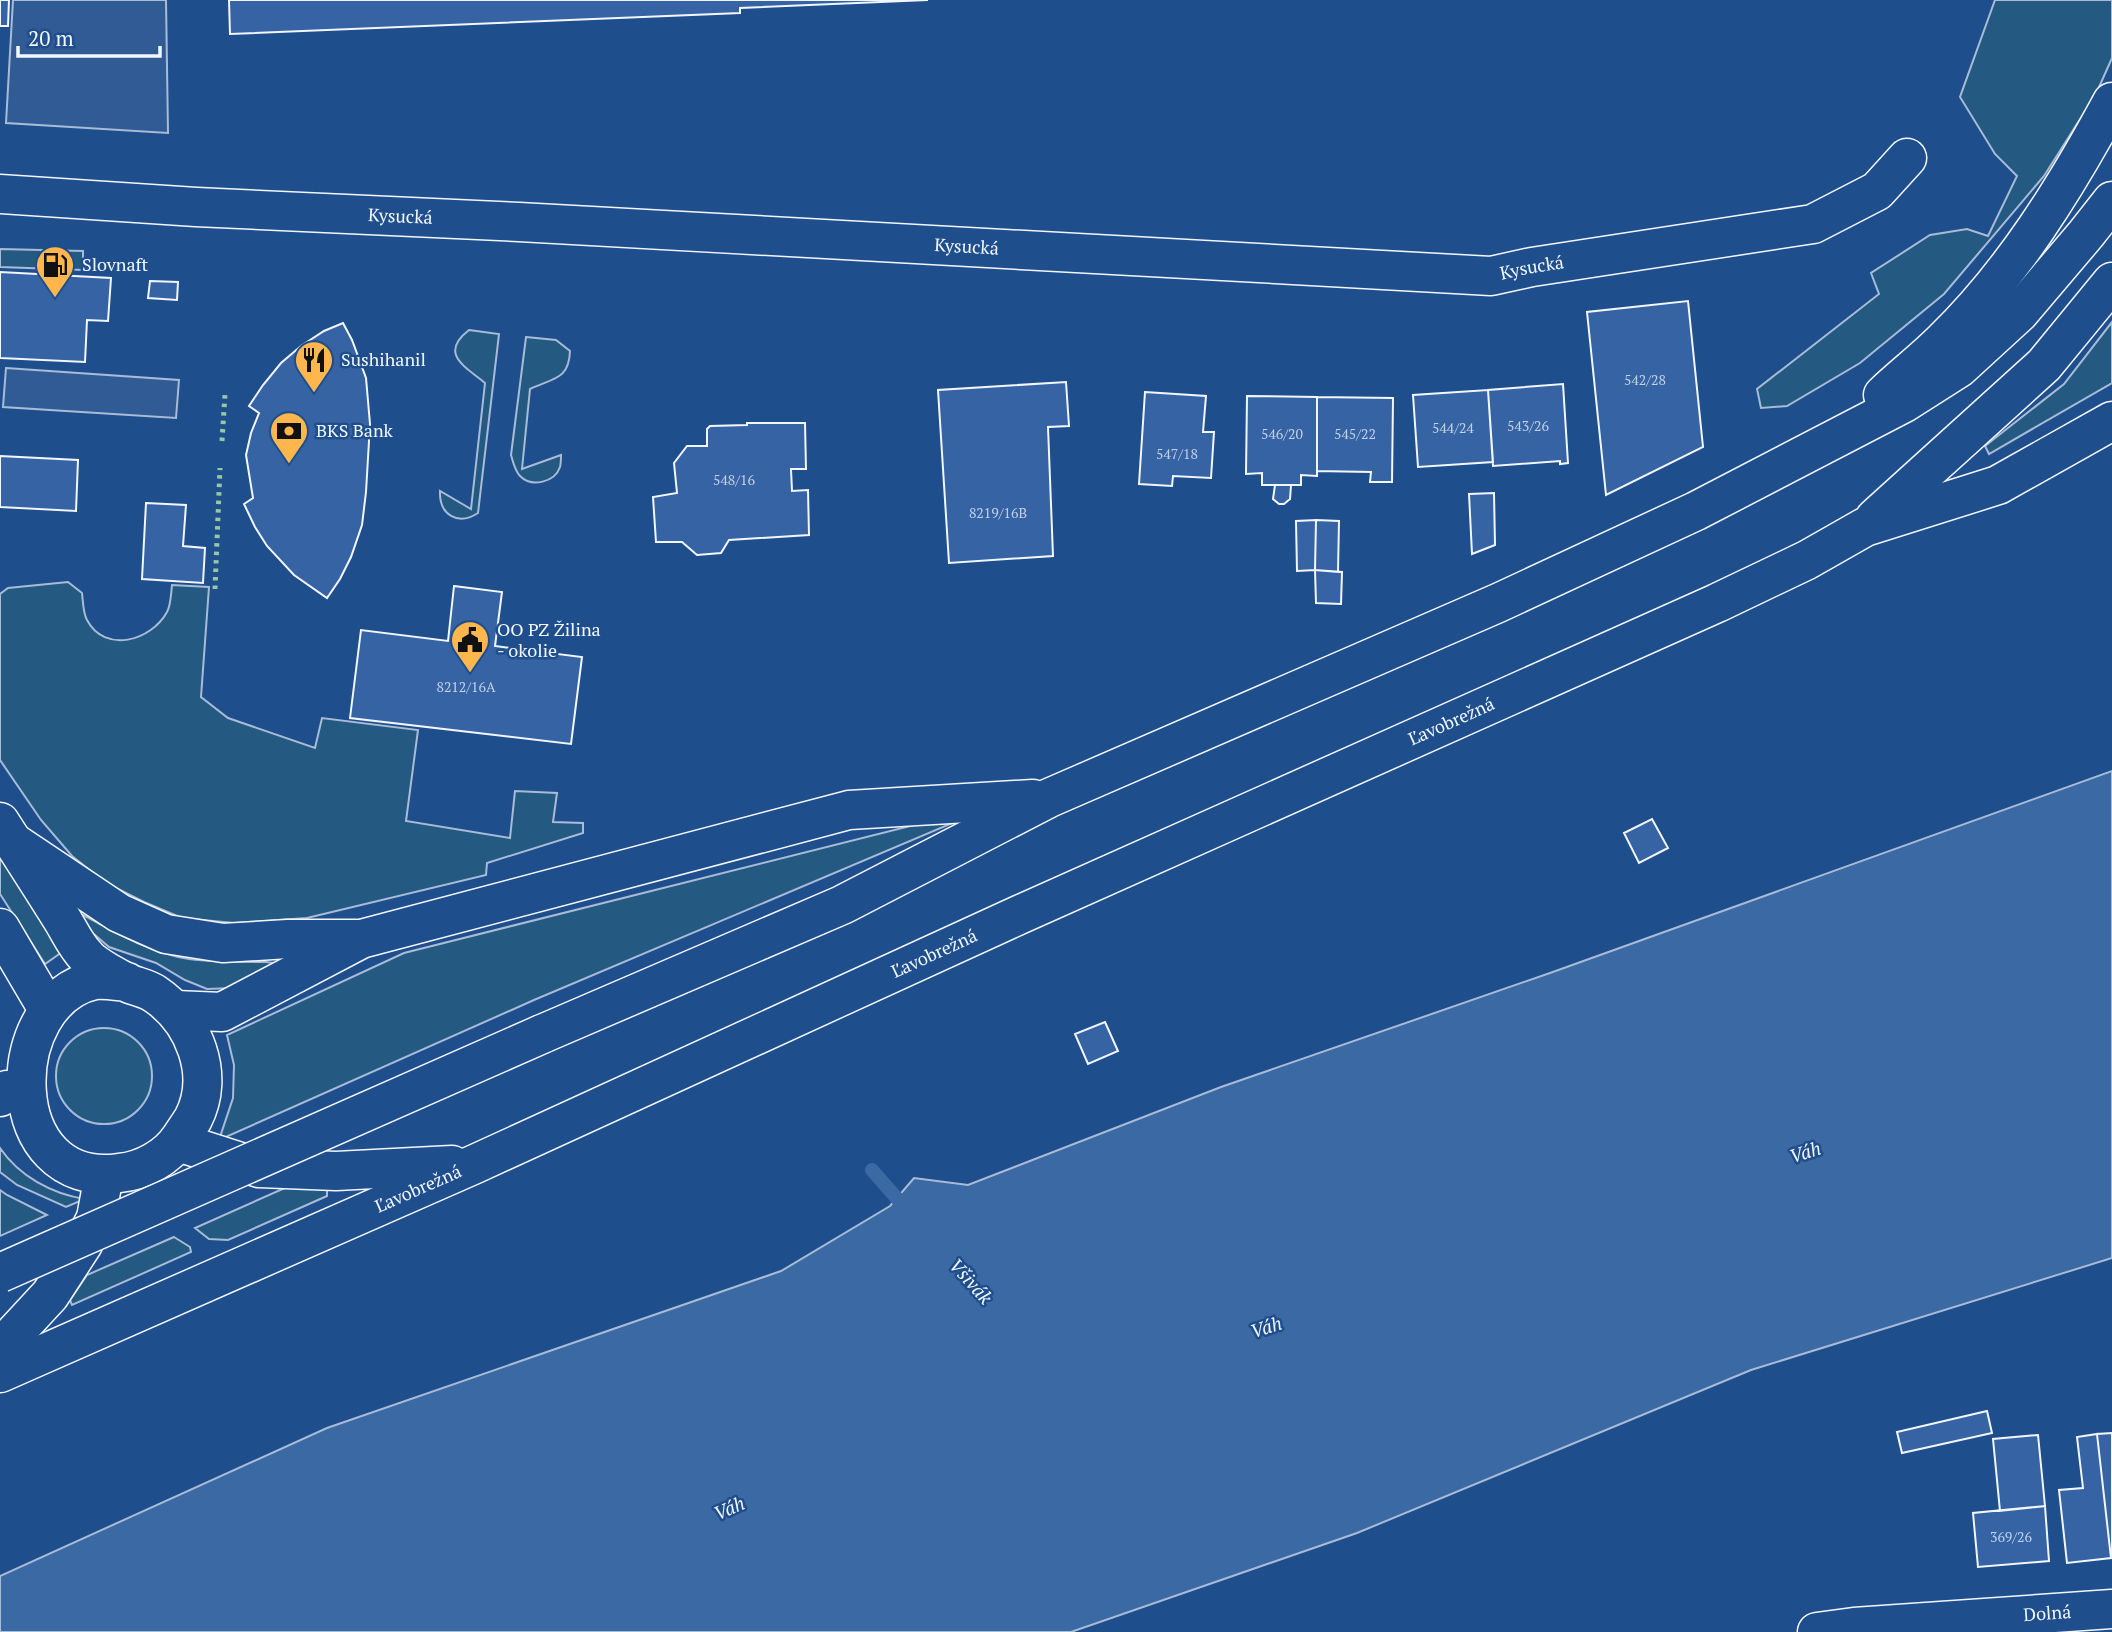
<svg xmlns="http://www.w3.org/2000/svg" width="2112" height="1632" font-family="'PT Serif',serif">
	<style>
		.green { fill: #245a82; stroke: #a8bbd7; stroke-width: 2 }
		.parking { fill: #305b95; stroke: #a8bbd7; stroke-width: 2 }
		.water { fill: #3b69a3; stroke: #a8bbd7; stroke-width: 2 }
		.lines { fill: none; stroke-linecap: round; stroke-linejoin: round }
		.stream { stroke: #3b69a3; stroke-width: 14 }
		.building { fill: #3563a3; stroke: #f2f6ff; stroke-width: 2 }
		.street-casing { stroke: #f2f6ff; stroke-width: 41 }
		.secondary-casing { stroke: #f2f6ff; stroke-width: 41 }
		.primary-casing { stroke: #f2f6ff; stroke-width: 41 }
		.street { stroke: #1f4e8c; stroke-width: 38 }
		.secondary { stroke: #1f4e8c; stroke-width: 38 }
		.primary { stroke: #1f4e8c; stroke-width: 38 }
		.primary-bridge-casing { stroke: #f2f6ff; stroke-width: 41; stroke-linecap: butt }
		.primary-bridge { stroke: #1f4e8c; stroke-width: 38 }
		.hedge { stroke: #97c8a6; stroke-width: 5; stroke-dasharray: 3.5 5; stroke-linecap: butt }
		.labels { text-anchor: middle; stroke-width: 5; stroke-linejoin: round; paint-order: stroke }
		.number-label { font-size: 14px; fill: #c3d1e8 }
		.street-label { font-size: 18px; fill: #f2f6ff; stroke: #1f4e8c }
		.poi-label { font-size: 18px; fill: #f2f6ff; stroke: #1f4e8c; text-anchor: start }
		.water-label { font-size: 19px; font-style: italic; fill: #f2f6ff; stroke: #1f4e8c }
	</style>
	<rect width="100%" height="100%" fill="#1f4e8c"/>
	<path class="green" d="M1995,0H2112V58L2096,94L2044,176L1944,294L1860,363L1787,406L1761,408L1757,389L1879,294L1871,273L1930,235L1967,229L1988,236L2017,176L1995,154L1960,97Z
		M0,249L83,251V270L0,267Z
		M2112,322V383L1989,454L1985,446L2064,384Z
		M469,330L499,334L478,513C458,526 439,515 440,491L471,509L485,383C466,367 438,354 469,330Z
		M526,337L556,340L570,351C569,380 553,378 530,389L522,469L561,455C561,459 561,463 560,467C555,482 532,488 520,476C515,471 513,462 511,455Z
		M68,582L82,593C83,601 83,613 87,620C105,654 151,641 167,612C171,605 171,593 172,585L209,587L201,697L228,718L315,748L322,718L418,730L406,821L510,838L515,791L557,793L553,822L583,823V833L487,863L486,875L307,918L234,923L182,918L144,902L106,883L72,856L41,820L0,760V594L8,588Z
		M954,815L955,822L534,1000L219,1140L233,1098L234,1065L227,1035L404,953Z
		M0,856L62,952L45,964L0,894Z
		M83,915C116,933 151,953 189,959C215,962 240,962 266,962L273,963L276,968L234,988L207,989L185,980L156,963L109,947L81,923L79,916Z
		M56 1076a48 48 0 1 1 96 0a48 48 0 1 1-96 0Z
		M0,1148C19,1176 52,1194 85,1199L66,1207L17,1185L0,1172Z
		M287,1187L327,1190V1196L228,1240L209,1239L195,1228Z
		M0,1190L7,1195L47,1215L0,1236Z
		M174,1237L190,1247L191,1252L72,1305L70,1300L87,1275Z"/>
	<path class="parking" d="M13,0H166L168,133L6,123Z
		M6,368L179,380L176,418L3,407Z"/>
	<path class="water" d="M2112,771V1258L1751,1370L1357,1533L1071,1632H0V1576L327,1428L781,1271L890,1206L914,1178L968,1185L1221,1087L1550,973Z"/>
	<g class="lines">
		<path class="stream" d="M872,1170L908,1211"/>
	</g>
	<path class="building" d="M0,0H9L8,26H0Z
		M229,0H928L740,8V13L230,34Z
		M0,272L111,278L108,321L87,320L85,362L0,358Z
		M150,281L178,282L177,300L148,298Z
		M1688,301L1703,447L1606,495L1587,312Z
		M343,323L352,340L366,378L370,424L366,492L362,525L351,557L340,579L327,598L294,575L267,546L255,527L244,504L253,498L246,455L251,433L259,413L249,406L263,385L281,363L301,346L324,331Z
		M1066,382L1069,426L1048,427L1053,556L949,563L938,390Z
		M1563,384L1568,463L1560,464V461L1493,466L1488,390Z
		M1488,390L1493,462L1418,467L1413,395Z
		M1145,392L1206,396L1203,432H1214L1211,478L1173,476L1172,486L1139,484Z
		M1247,396L1317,397V476L1301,475V485H1262V473L1246,474Z
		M1317,397L1393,398L1392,482H1370L1371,472L1317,471Z
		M747,423H805L806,469H791L792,491L808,490L809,535L729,540L721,553L697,555L682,542H656L653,497L677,493L674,463L687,446H707V429L710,426L747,425Z
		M0,456L78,460L76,511L0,507Z
		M1275,485H1291L1290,499L1284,504H1279L1273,499Z
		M1494,493L1495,545L1472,554L1469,494Z
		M146,503L186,505L183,546L205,548L203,583L142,579Z
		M1316,520L1339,521L1338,572L1315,570Z
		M1316,520L1315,570L1297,571L1296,521Z
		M1315,570L1342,572L1341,604L1316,603Z
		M454,586L502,592L495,646L582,657L571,744L350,718L361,630L448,641Z
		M1652,819L1668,848L1639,863L1624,833Z
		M1105,1022L1118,1051L1088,1064L1075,1034Z
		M1987,1411L1992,1433L1902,1453L1897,1432Z
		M2112,1433V1558H2111L2097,1434Z
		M2097,1434L2111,1558L2067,1563L2059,1490L2083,1488L2077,1437Z
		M2038,1435L2045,1506L2000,1511L1993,1439Z
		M2045,1506L2049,1561L1978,1567L1973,1513Z"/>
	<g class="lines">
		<defs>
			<g id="street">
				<path id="s1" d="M0,194L196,207L519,222L1491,276L1532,267L1813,224L1877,191L1907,158"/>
				<path d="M0,822C20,853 40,884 60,916C68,928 75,945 86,956C93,965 119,979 130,984C138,987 148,989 155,994C194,1020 216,1075 193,1119C189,1125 185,1131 181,1137C168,1157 143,1171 119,1173C0,1190 0,1000 95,980C105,979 116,981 127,982"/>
				<path d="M0,928L43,1001"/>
			</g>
			<g id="secondary">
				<path id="s2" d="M1817,1632L1854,1627L2112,1609"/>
			</g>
			<g id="primary">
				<path d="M1883,395C1903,376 1924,360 1943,341C2013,273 2066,187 2112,102"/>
				<path d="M1875,518L2044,365L2112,282"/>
				<path d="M13,842L119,913L166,934L223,943L288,939H356"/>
				<path d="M175,1010L222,1012L361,939L849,810L1033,799"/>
				<path d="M542,1034L842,905L1049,798L1498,603L1696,511L1904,403L1959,368L2019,313L2086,234L2112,201"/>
				<path d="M0,1097L7,1090"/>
				<path d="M178,1142L259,1168L336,1171L452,1165"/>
				<path d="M0,1349L50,1295L83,1244L96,1218L104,1175"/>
				<path id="s3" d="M0,1373L475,1164L1021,914L1717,603L1807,560L1865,527L1998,485L2112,421"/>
			</g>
		</defs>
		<use href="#street" class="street-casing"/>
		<use href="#secondary" class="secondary-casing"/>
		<use href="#primary" class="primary-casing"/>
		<use href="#street" class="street"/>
		<use href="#secondary" class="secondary"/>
		<use href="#primary" class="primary"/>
		<defs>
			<path id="primary-bridge" d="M0,1273L542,1034"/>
		</defs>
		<use href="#primary-bridge" class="primary-bridge-casing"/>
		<use href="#primary-bridge" class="primary-bridge"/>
		<path class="hedge" d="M222,441L225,394
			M215,589L220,468"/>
	</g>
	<defs>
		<symbol id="fuel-pin" viewBox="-11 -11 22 30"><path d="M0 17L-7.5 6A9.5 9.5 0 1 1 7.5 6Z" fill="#ffb74d" stroke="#1f4e8c"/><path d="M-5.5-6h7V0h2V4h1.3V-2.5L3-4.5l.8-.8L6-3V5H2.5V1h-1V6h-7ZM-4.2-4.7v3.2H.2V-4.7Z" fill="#111"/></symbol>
		<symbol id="restaurant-pin" viewBox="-11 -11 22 30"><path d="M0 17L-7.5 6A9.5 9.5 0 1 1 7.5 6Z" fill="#ffb74d" stroke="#1f4e8c"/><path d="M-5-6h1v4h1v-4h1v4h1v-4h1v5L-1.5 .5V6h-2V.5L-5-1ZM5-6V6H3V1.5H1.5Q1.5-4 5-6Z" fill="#111"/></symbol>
		<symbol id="bank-pin" viewBox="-11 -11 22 30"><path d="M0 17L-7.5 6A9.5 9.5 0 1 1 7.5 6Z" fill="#ffb74d" stroke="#1f4e8c"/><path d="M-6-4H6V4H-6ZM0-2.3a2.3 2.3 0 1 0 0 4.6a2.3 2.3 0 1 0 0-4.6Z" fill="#111"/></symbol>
		<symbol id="civic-pin" viewBox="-11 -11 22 30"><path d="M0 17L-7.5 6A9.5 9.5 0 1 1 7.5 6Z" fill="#ffb74d" stroke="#1f4e8c"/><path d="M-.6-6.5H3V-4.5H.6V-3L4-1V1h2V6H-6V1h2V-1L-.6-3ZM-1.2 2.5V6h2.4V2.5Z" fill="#111"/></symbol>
	</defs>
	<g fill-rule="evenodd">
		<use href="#fuel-pin" x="33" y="243" width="44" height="60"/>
		<use href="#restaurant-pin" x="292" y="338" width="44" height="60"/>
		<use href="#bank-pin" x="267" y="409" width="44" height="60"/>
		<use href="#civic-pin" x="448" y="618" width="44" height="60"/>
	</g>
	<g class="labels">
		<g class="number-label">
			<text x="1645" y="385">542/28</text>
			<text x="1528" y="431">543/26</text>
			<text x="1453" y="433">544/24</text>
			<text x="1282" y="439">546/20</text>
			<text x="1355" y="439">545/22</text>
			<text x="1177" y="459">547/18</text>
			<text x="734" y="485">548/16</text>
			<text x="998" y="518">8219/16B</text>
			<text x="466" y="692">8212/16A</text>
			<text x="2011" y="1542">369/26</text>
		</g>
		<g class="street-label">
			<text dy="6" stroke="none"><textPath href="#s1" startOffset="401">Kysucká</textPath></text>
			<text dy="6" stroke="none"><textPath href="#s1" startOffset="968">Kysucká</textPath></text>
			<text dy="6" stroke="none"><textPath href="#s1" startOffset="1535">Kysucká</textPath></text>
			<text dy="6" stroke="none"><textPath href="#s3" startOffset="1591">Ľavobrežná</textPath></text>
			<text dy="6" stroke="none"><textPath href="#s3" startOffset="1024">Ľavobrežná</textPath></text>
			<text dy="6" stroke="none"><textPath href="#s3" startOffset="457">Ľavobrežná</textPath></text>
			<text dy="6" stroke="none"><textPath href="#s2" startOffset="231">Dolná</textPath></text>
		</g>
		<g class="poi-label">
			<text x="82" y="271">Slovnaft</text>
			<text x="341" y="366">Sushihanil</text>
			<text x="316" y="437">BKS Bank</text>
			<text x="497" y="636">OO PZ Žilina<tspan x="497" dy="21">- okolie</tspan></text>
		</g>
		<g class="water-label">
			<text transform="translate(1805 1152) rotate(-18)" y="7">Váh</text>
			<text transform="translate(971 1281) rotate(48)" y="7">Všivák</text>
			<text transform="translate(1266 1327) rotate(-18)" y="7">Váh</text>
			<text transform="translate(729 1508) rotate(-23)" y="7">Váh</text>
		</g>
	</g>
	<path d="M18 46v10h142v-10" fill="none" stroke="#f2f6ff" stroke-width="3.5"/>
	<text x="28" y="46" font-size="21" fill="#f2f6ff" stroke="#1f4e8c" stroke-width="5" paint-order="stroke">20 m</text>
</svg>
